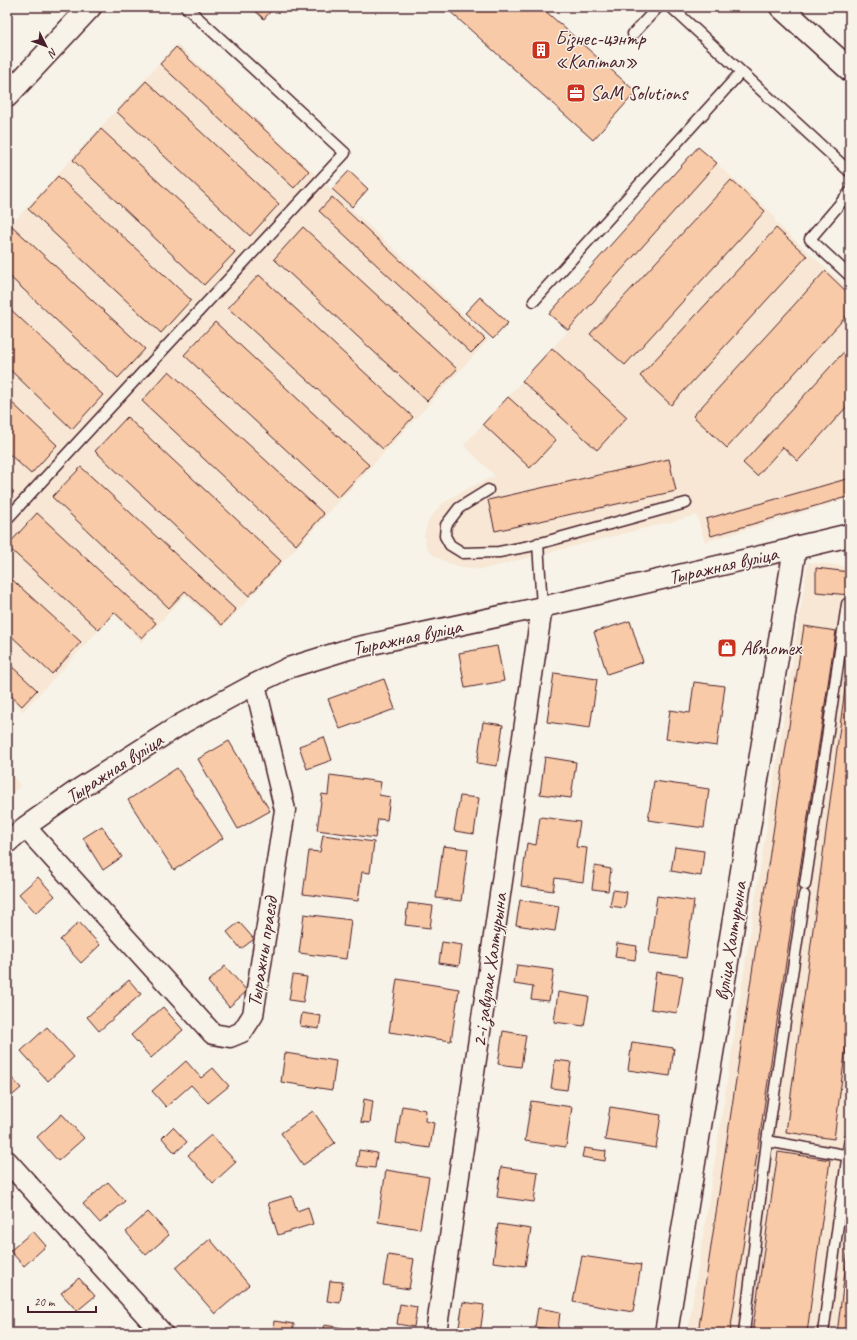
<svg xmlns="http://www.w3.org/2000/svg" width="857" height="1340" font-family="Caveat,sans-serif">
	<style>
		.built { fill: #f7e7d4 }
		.building { fill: #f8caa7; stroke: #4a1f2b }
		.lines { fill: none; stroke-linecap: round; stroke-linejoin: round }
		.service-casing { stroke: #4a1f2b; stroke-width: 13 }
		.minor-casing { stroke: #4a1f2b; stroke-width: 23 }
		.tertiary-casing { stroke: #4a1f2b; stroke-width: 25 }
		.secondary-casing { stroke: #4a1f2b; stroke-width: 25 }
		.service { stroke: #f7f3e8; stroke-width: 10 }
		.minor { stroke: #f7f3e8; stroke-width: 20 }
		.tertiary { stroke: #f7f3e8; stroke-width: 22 }
		.secondary { stroke: #f7f3e8; stroke-width: 22 }
		.labels { text-anchor: middle; stroke-width: 3; stroke-linejoin: round; paint-order: stroke }
		.poi-label { font-size: 20px; fill: #4a1f2b; stroke: #f7f3e8; text-anchor: start }
		.street-label { font-size: 20px; fill: #4a1f2b; stroke: #f7f3e8 }
	</style>
	<rect width="100%" height="100%" fill="#f7f3e8"/>
	<filter id="ink" filterUnits="userSpaceOnUse"><feTurbulence type="fractalNoise" baseFrequency=".025" numOctaves="2"/><feDisplacementMap in="SourceGraphic" scale="8" xChannelSelector="R" yChannelSelector="G"/><feConvolveMatrix kernelMatrix="1 2 1 2 8 2 1 2 1" color-interpolation-filters="sRGB"/></filter>
	<g filter="url(#ink)">
		<path class="built" d="M177,44L489,339L222,628L185,595L142,642L114,614L23,711L7,696V229Z
			M698,147L774,215L775,222L850,290V498L705,542L697,515L484,569H468L451,564L436,557L427,549L424,535L429,519L442,504L459,493L495,476L464,445L568,331L549,314Z
			M808,562L850,567V1333H688Z
			M7,768L20,786L7,797Z"/>
		<path class="building" d="M251,7H274L264,19Z
			M445,7H541L636,92L593,140Z
			M176,47L309,171L294,188L160,64Z
			M146,81L279,204L250,236L117,112Z
			M101,129L235,252L204,285L73,160Z
			M698,147L717,163L568,330L549,314Z
			M349,171L368,189L352,207L332,189Z
			M58,176L191,300L161,333L28,209Z
			M731,180L765,211L625,365L590,334Z
			M332,197L485,339L471,353L319,211Z
			M12,226L145,349L118,378L7,274V232Z
			M303,227L457,369L427,401L274,259Z
			M776,228L807,256L671,405L640,376Z
			M825,271L850,295V312L727,448L693,416Z
			M259,275L413,417L383,449L228,308Z
			M480,297L508,323L493,339L465,313Z
			M7,306L103,395L72,429L7,367Z
			M215,322L369,465L338,498L184,355Z
			M850,345V403L798,461L783,447L757,476L743,463Z
			M552,348L627,417L597,450L522,381Z
			M169,371L324,514L296,545L142,401Z
			M508,397L556,440L530,468L483,424Z
			M7,398L57,445L31,474L7,452Z
			M127,417L281,561L249,596L95,451Z
			M669,459L676,491L495,531L488,500Z
			M81,467L236,610L222,625L185,591L169,608L52,497Z
			M850,478V496L711,536L706,519Z
			M7,485L14,492L7,499Z
			M37,513L156,623L142,638L114,612L99,630L7,546Z
			M816,568L850,572V595L816,592Z
			M7,575L81,642L52,674L7,632Z
			M630,621L643,662L607,674L594,632Z
			M804,626L836,631L730,1333H698Z
			M497,646L504,681L465,688L459,653Z
			M850,651V1016L834,1139L786,1132Z
			M7,662L37,690L22,706L7,692Z
			M554,673L597,679L590,728L547,722Z
			M384,679L395,709L340,729L328,699Z
			M694,682L725,686L717,746L666,739L670,710L690,713Z
			M483,722L503,725L497,766L477,763Z
			M324,737L332,760L307,769L299,746Z
			M229,741L270,811L238,829L198,759Z
			M545,757L576,762L571,798L540,794Z
			M177,768L223,838L174,870L128,800Z
			M330,775L381,782L379,795L390,797L387,820L378,819L375,838L317,830L322,794L328,795Z
			M654,781L709,789L704,828L648,820Z
			M460,796L479,798L474,834L454,831Z
			M540,817L580,822L576,847L587,848L583,882L555,878L553,891L521,886L527,843L536,845Z
			M102,826L122,857L103,870L83,838Z
			M323,835L374,842L370,873L362,872L358,901L303,894L309,851L320,852Z
			M443,846L468,849L461,901L436,898Z
			M675,847L704,851L701,876L671,871Z
			M595,866L611,869L608,891L592,889Z
			M38,877L55,896L36,913L19,894Z
			M613,890L627,892L625,908L610,906Z
			M657,896L694,901L686,958L649,953Z
			M520,900L559,906L555,931L516,925Z
			M408,903L433,906L430,928L405,925Z
			M304,914L351,920L346,959L299,953Z
			M79,922L100,945L81,963L60,940Z
			M239,922L254,939L241,949L227,932Z
			M442,942L462,945L459,966L439,963Z
			M617,943L637,946L635,960L615,957Z
			M517,965L554,970L549,1001L531,999L533,987L514,984Z
			M225,966L247,991L229,1007L208,982Z
			M656,972L683,976L677,1013L651,1009Z
			M293,975L307,977L303,1002L289,1000Z
			M397,979L459,989L451,1041L389,1032Z
			M129,980L141,994L99,1031L87,1017Z
			M558,992L589,997L584,1026L554,1022Z
			M163,1007L183,1030L151,1058L131,1035Z
			M302,1013L321,1016L319,1029L300,1026Z
			M47,1027L74,1057L48,1081L21,1051Z
			M503,1031L526,1035L521,1067L498,1064Z
			M632,1042L674,1048L670,1076L628,1070Z
			M285,1053L336,1061L332,1090L281,1082Z
			M555,1060L571,1062L567,1090L551,1088Z
			M186,1061L201,1078L213,1068L229,1086L208,1103L191,1085L166,1107L152,1091Z
			M7,1073L21,1088L7,1100Z
			M364,1099L373,1101L370,1123L361,1122Z
			M531,1101L572,1107L566,1147L525,1141Z
			M402,1106L426,1110L425,1121L434,1123L430,1148L396,1143Z
			M610,1107L661,1115L656,1148L605,1140Z
			M313,1111L335,1143L303,1165L281,1133Z
			M62,1114L84,1138L58,1161L37,1137Z
			M173,1127L187,1142L175,1153L162,1138Z
			M211,1135L236,1162L213,1183L188,1155Z
			M584,1148L606,1151L605,1161L582,1157Z
			M359,1150L377,1153L375,1168L357,1166Z
			M778,1152L830,1160L807,1333H752Z
			M501,1167L538,1172L534,1202L497,1197Z
			M386,1170L429,1177L420,1229L378,1222Z
			M108,1182L125,1201L100,1223L83,1204Z
			M7,1189L13,1196L7,1202Z
			M292,1196L297,1211L308,1207L313,1224L278,1235L268,1203Z
			M148,1212L169,1235L146,1255L126,1232Z
			M498,1224L531,1229L525,1266L493,1262Z
			M33,1231L46,1246L24,1266L10,1251Z
			M850,1234V1333H837Z
			M210,1239L249,1285L215,1314L176,1268Z
			M388,1255L414,1259L409,1289L383,1285Z
			M582,1256L641,1265L633,1312L573,1302Z
			M79,1278L95,1296L77,1311L61,1293Z
			M330,1281L343,1282L340,1303L327,1301Z
			M463,1302L484,1305L480,1333H458Z
			M400,1304L417,1307L414,1327L397,1324Z
			M538,1308L560,1312L558,1330L535,1327Z
			M274,1321L294,1324L293,1333H273Z
			M324,1325L343,1328V1333H322Z
			M110,1329L114,1333H105Z"/>
		<g class="lines">
			<defs>
				<path id="service" d="M671,7L850,172
					M633,34L658,7
					M850,192L810,239L850,276
					M534,301L741,72
					M488,490L459,508L446,525L445,536L450,545L463,553L499,552L530,546L686,503
					M7,519L345,153L186,7
					M538,543L542,607
					M805,885L847,604H850
					M767,1141L850,1156
					M744,1333L767,1141L804,895
					M823,1333L850,1138"/>
				<path id="minor" d="M25,827L213,1034L230,1037L242,1032L253,1015L285,810L255,684
					M7,843L25,827L79,789L183,723L255,684L288,668L349,649L542,607L795,548
					M7,1161L162,1333
					M436,1333L542,607"/>
				<path id="tertiary" d="M781,7L850,70
					M666,1333L795,548L850,535"/>
				<path id="secondary" d="M7,96L90,7"/>
			</defs>
			<use href="#service" class="service-casing"/>
			<use href="#minor" class="minor-casing"/>
			<use href="#tertiary" class="tertiary-casing"/>
			<use href="#secondary" class="secondary-casing"/>
			<use href="#service" class="service"/>
			<use href="#minor" class="minor"/>
			<use href="#tertiary" class="tertiary"/>
			<use href="#secondary" class="secondary"/>
		</g>
	</g>
	<defs>
		<symbol id="building-square" viewBox="-11 -11 22 22"><rect x="-9" y="-9" width="18" height="18" rx="4" fill="#c8321e" stroke="#f7f3e8"/><path d="M-4-6H4V6H1V3H-1V6H-4ZM-2.5-4.3h1.7v1.8h-1.7ZM.8-4.3h1.7v1.8H.8ZM-2.5-1h1.7V.8h-1.7ZM.8-1h1.7V.8H.8Z" fill="#fff"/></symbol>
		<symbol id="office-square" viewBox="-11 -11 22 22"><rect x="-9" y="-9" width="18" height="18" rx="4" fill="#c8321e" stroke="#f7f3e8"/><path d="M-6-3h4V-5.5h4V-3h4V5H-6ZM-1-4.5V-3h2v-1.5ZM-6 0V1H6V0Z" fill="#fff"/></symbol>
		<symbol id="shop-square" viewBox="-11 -11 22 22"><rect x="-9" y="-9" width="18" height="18" rx="4" fill="#c8321e" stroke="#f7f3e8"/><path d="M-5-2.5h2.3a2.7 3.5 0 0 1 5.4 0H5L5.5 6h-11ZM-1.5-2.5h3a1.5 2.3 0 0 0-3 0Z" fill="#fff"/></symbol>
	</defs>
	<g fill-rule="evenodd">
		<use href="#building-square" x="530" y="39" width="22" height="22"/>
		<use href="#office-square" x="565" y="82" width="22" height="22"/>
		<use href="#shop-square" x="716" y="637" width="22" height="22"/>
	</g>
	<g class="labels">
		<g class="poi-label">
			<text x="555" y="45">Бізнес-цэнтр<tspan x="555" dy="23">«Капітал»</tspan></text>
			<text x="590" y="100">SaM Solutions</text>
			<text x="741" y="655">Автотех</text>
		</g>
		<g class="street-label">
			<text transform="translate(723 565) rotate(-13)" y="7">Тыражная вуліца</text>
			<text transform="translate(407 637) rotate(-12)" y="7">Тыражная вуліца</text>
			<text transform="translate(114 768) rotate(-33)" y="7">Тыражная вуліца</text>
			<text transform="translate(730 941) rotate(-81)" y="7">вуліца Халтурына</text>
			<text transform="translate(262 952) rotate(-81)" y="7">Тыражны праезд</text>
			<text transform="translate(489 970) rotate(-82)" y="7">2-і завулак Халтурына</text>
		</g>
	</g>
	<rect width="857" height="1340" fill="none" stroke="#f7f3e8" stroke-width="24"/>
	<rect x="12" y="12" width="833" height="1316" fill="none" stroke="#4a1f2b" stroke-width="1.5" filter="url(#ink)"/>
	<g transform="translate(46 46) rotate(132)" stroke="#f7f3e8" stroke-width="3" paint-order="stroke">
	<path d="M0-3L7 15L0 10L-7 15Z" fill="#4a1f2b"/>
	<text y="-6" font-size="11" font-weight="bold" text-anchor="middle" fill="#4a1f2b">N</text>
	</g>
	<path d="M28 1306v6h68v-6" fill="none" stroke="#4a1f2b" stroke-width="2"/>
	<text x="34" y="1306" font-size="12" fill="#4a1f2b" stroke="#f7f3e8" stroke-width="3" paint-order="stroke">20 m</text>
</svg>
